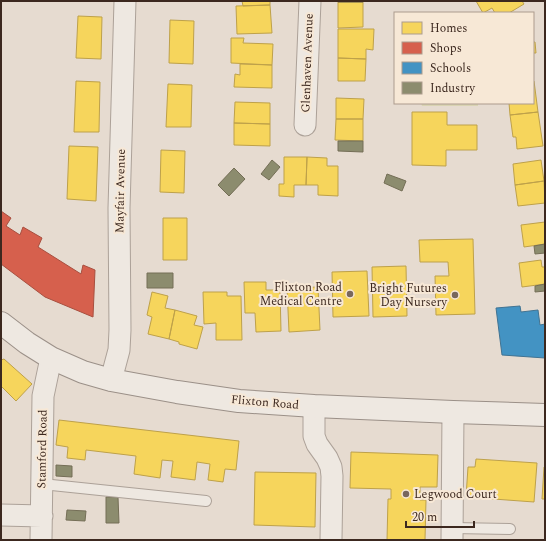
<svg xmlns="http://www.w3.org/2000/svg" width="546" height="541" font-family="Spectral,serif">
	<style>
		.green { fill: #d9d3b2 }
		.homes { fill: #f6d55c; stroke: #bea14a }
		.shops { fill: #d6604d; stroke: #a84f3f }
		.schools { fill: #4393c3; stroke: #417392 }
		.industry { fill: #8c8c6e; stroke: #746e56 }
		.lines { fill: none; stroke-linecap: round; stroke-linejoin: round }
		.lane-casing { stroke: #aca198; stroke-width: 12 }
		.street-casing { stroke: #aca198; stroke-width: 23 }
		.secondary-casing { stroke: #9b9088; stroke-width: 24 }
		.lane { stroke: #eee8e1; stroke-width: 10 }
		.street { stroke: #eee8e1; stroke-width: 21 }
		.secondary { stroke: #eee8e1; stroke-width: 22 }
		.poi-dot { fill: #78675d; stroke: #f7e8d6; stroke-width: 1.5 }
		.labels { text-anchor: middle; stroke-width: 4; stroke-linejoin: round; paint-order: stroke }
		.street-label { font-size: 12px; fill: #3c281f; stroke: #f7e8d6 }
		.poi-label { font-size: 12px; fill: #3c281f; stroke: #f7e8d6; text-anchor: end }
	</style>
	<rect width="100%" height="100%" fill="#e6dbd0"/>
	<path class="green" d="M421,103H478V106H422Z"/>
	<path class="homes" d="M242,1H270V5L243,6Z
		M476,1H522L524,4L509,13H495L492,8L483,13Z
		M338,2H363V27L338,28Z
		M270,5L272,33L237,34L236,6Z
		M78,16L102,17L101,59L76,58Z
		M170,20L194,21L193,64L169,63Z
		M338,29H374L373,50L366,49V59L338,58Z
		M231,38H244L243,43L273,44L272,65L231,63Z
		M533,42H535L536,53H533Z
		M338,58L366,59L365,81H338Z
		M240,64L272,65V88L234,87L235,74L240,75Z
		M76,81L100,82L99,132H74Z
		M533,81H534L538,112L510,115L509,103H533Z
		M168,84L192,85L191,127H166Z
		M336,98L364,99L363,119H336Z
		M235,102L270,103V124L234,123Z
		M412,112H447V125H477V150H446V166L412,165Z
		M538,112L543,146L517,149L516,137H513L510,115Z
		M336,119H363V141L335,140Z
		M234,123L270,124V146L234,145Z
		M69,146L98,147L96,201L67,199Z
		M161,150L185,151L184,193L160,192Z
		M284,157H307L306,185H294V197L279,196V184H284Z
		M307,157L327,158V166H338V196L318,195V185H306Z
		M541,160L544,181L515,185L513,164Z
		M544,181L545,203L518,206L515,185Z
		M163,218H187V260H163Z
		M545,222V244L524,247L521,225Z
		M473,239L475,314L436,315L435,276H449L448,262H420L419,240Z
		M541,260L542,267H545V284L522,287L519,263Z
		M406,266L407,316L373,317L372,267Z
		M367,271L369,316L333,317L332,272Z
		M244,282H266V290H280L281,331L256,332L255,313H245Z
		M318,287L320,330L289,332L287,288Z
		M152,292L168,296L165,308L175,310L169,339L148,334L152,317L147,315Z
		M203,292H227V296H241L242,340H216V323L204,324Z
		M175,310L197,316L194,325L203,327L197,349L179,344V342L169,339Z
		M4,359L32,384L16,401L1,386V360Z
		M59,420L239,441L236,470L225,469L223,482L208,480L210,464L197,462L195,480L171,477L173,461L162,460L160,478L134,474L136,456L86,450L85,460L67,458L68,447L56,445Z
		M351,452L438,455L437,487H420V500H426L425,540H387L388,499H391V489L350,488Z
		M476,459L537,463L534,502L466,497L468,467H475Z
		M544,467H545V499H542Z
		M255,472L316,473L315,527L254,525Z"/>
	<path class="shops" d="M1,211L11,218L6,226L20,235L23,227L42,238L38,247L81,274L83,265L95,270L93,317L45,297L1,264Z"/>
	<path class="schools" d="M520,306L521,312L538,310L540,325L545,324V358L502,355L496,308Z"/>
	<path class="industry" d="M338,1H363V2H338Z
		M338,141H363V152L338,151Z
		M272,160L280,167L269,180L261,174Z
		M234,168L245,179L229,196L218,185Z
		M387,174L406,181L402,191L384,183Z
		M545,244V253L535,254L534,246Z
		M147,273H173V288H147Z
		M545,284V291L535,292V286Z
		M56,465L72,466V477L56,476Z
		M106,497H118L119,523H106Z
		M67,510L86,511L85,521L66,520Z"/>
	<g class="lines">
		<defs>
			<path id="lane" d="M42,484L206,501
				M452,528L510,529"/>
			<path id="street" d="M305,125L310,1
				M111,380L119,350L120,330L119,208L125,1
				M314,406V436L317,444L327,458L331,467L332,476L331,540
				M1,515L42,516
				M41,540L43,396L51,358
				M452,540L453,412"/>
			<path id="secondary" d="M1,323L27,343L51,358L83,372L111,380L177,392L239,401L314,406L453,412L545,415"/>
		</defs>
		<use href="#lane" class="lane-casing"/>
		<use href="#street" class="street-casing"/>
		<use href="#secondary" class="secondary-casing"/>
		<use href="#lane" class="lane"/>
		<use href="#street" class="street"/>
		<use href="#secondary" class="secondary"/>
	</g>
	<g class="poi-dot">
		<circle cx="350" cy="294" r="4"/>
		<circle cx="455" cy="295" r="4"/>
		<circle cx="406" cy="494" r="4"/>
	</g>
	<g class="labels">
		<g class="street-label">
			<text transform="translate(307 63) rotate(-88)" y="4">Glenhaven Avenue</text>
			<text transform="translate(120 191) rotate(-89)" y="4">Mayfair Avenue</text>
			<text transform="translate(265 402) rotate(5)" y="4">Flixton Road</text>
			<text transform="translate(42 449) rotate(-89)" y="4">Stamford Road</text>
		</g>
		<g class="poi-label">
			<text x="342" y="291">Flixton Road<tspan x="342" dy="14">Medical Centre</tspan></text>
			<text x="447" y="292">Bright Futures<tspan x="447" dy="14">Day Nursery</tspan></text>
			<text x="414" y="498" text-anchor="start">Legwood Court</text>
		</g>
	</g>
	<rect width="546" height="541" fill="none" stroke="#3c281f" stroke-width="4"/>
	<rect x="394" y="12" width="140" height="92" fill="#f7e8d6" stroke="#ac9b8d"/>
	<rect x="402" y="22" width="20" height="12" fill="#f6d55c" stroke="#ac9b8d"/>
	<text x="430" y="32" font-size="12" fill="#3c281f">Homes</text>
	<rect x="402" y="42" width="20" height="12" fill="#d6604d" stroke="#ac9b8d"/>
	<text x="430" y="52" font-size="12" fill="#3c281f">Shops</text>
	<rect x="402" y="62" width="20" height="12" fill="#4393c3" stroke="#ac9b8d"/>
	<text x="430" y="72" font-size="12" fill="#3c281f">Schools</text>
	<rect x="402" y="82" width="20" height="12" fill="#8c8c6e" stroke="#ac9b8d"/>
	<text x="430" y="92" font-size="12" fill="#3c281f">Industry</text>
	<path d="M406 521v6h68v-6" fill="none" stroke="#3c281f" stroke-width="2"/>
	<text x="412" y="521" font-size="12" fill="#3c281f" stroke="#f7e8d6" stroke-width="3" paint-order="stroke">20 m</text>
</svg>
